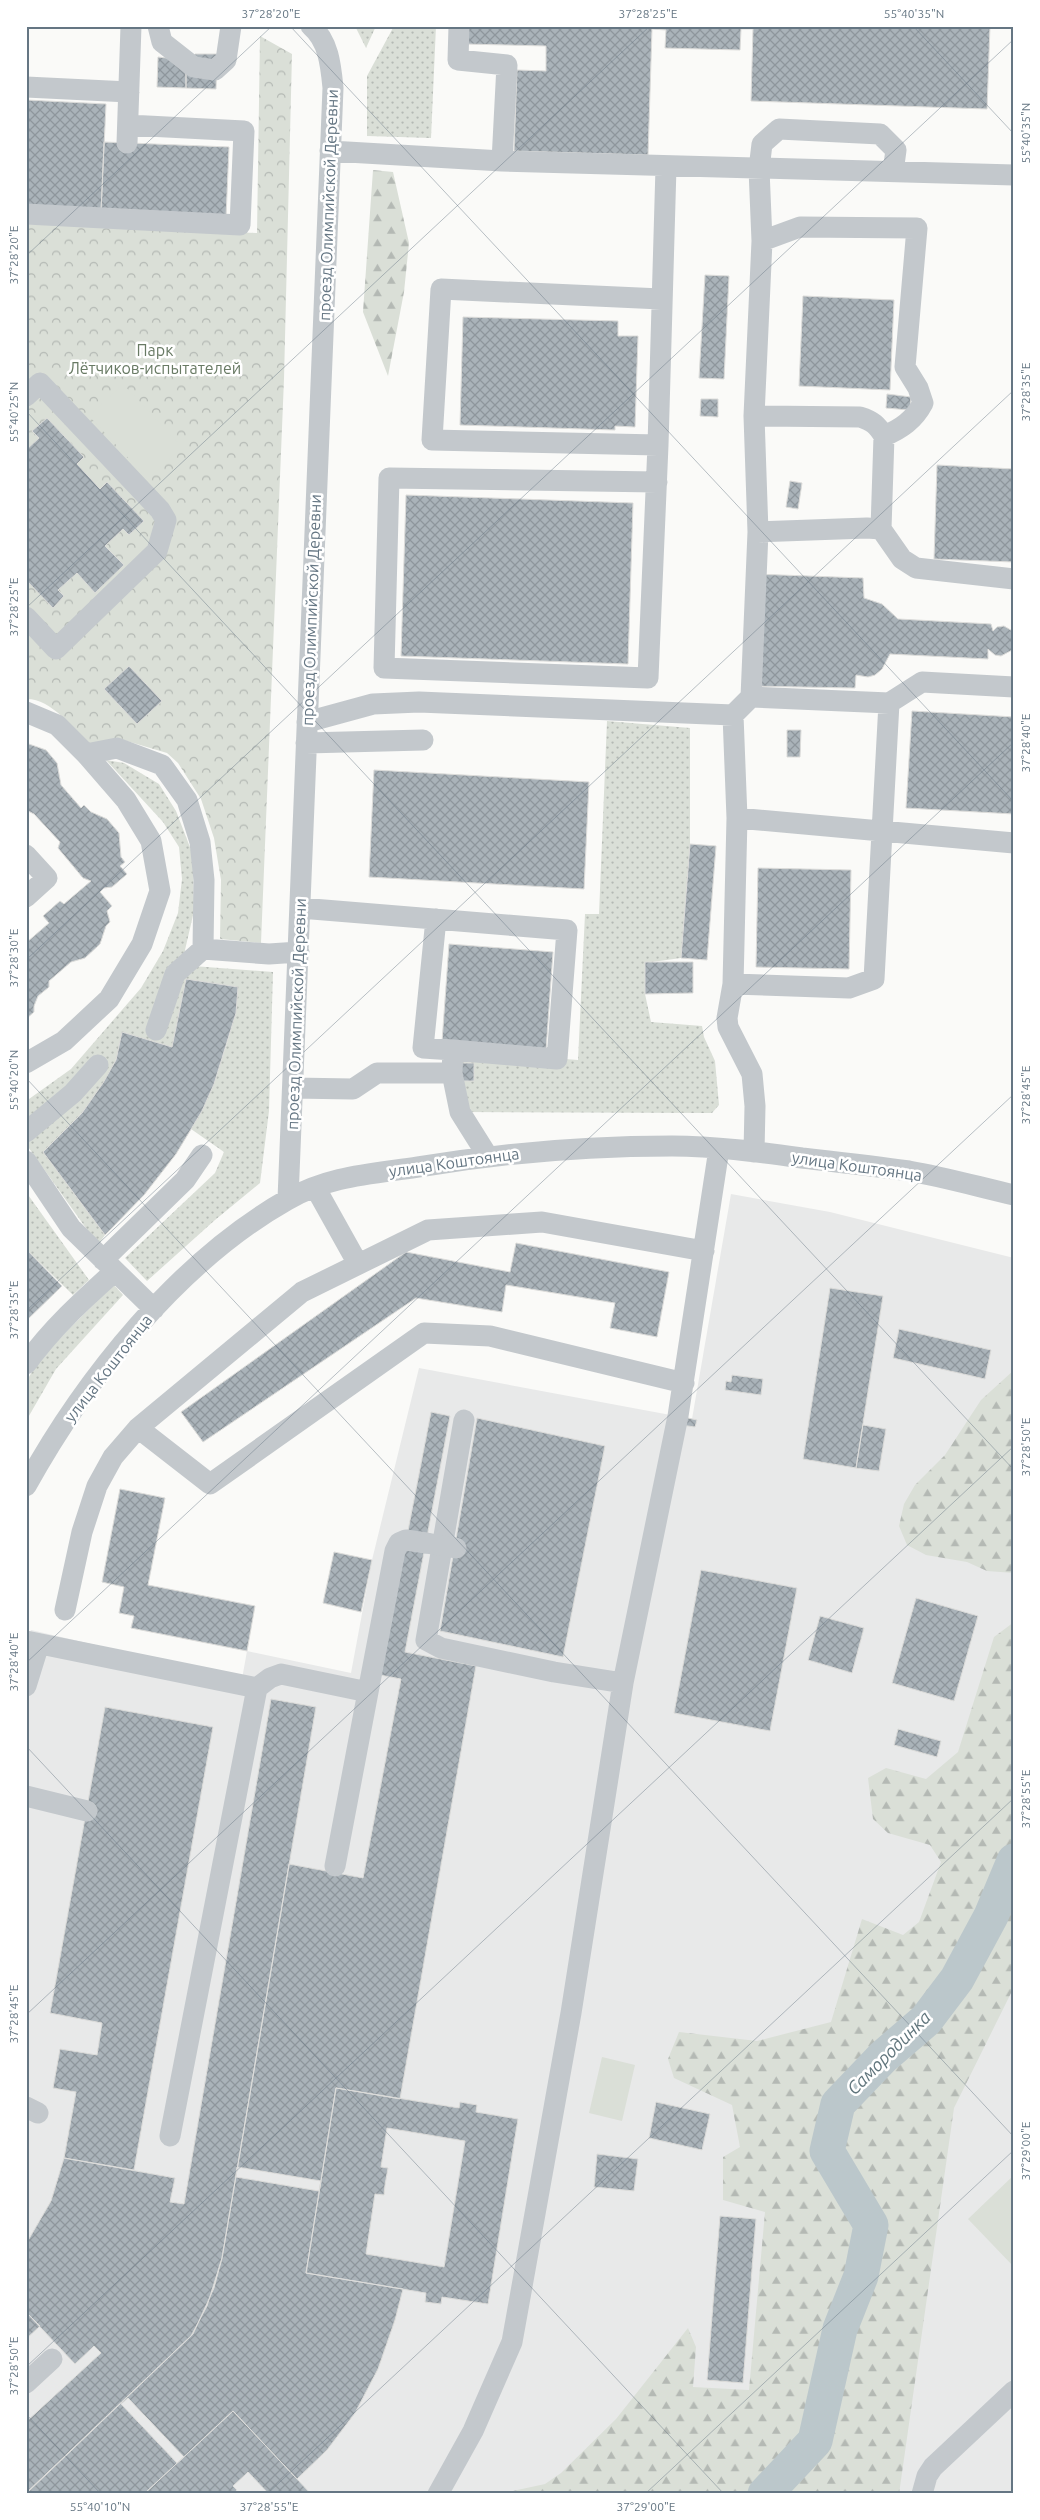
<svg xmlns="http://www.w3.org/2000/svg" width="1040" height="2520" font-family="Ubuntu,sans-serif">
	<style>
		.built { fill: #e8e9e9 }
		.grass { fill: url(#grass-dots) }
		.forest { fill: url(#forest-firs) }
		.park { fill: url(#park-crowns) }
		.pitch { fill: #dadfd7 }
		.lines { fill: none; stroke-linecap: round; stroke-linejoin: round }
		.river { stroke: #bbc7cb; stroke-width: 35 }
		.building { fill: url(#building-cross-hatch); stroke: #dcdcda; fill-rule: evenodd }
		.minor { stroke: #c3c8cc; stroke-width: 21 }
		.minor-bridge { stroke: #c3c8cc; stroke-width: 21 }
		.ticks { fill: none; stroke: #657683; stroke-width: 1; stroke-opacity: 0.45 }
		.labels { text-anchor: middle; stroke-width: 5; stroke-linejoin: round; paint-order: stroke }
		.street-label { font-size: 16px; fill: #657683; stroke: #fff }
		.park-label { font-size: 16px; fill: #687a64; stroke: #fff }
		.water-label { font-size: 18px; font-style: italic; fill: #60757c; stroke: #fff }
		.neatline { fill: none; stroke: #657683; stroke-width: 2 }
		.ticks-label { font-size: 12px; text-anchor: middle; fill: #657683 }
	</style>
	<defs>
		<pattern id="grass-dots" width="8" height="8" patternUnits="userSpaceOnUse" patternTransform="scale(1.25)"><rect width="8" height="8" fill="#dadfd7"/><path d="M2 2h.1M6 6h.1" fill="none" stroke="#b4b9b4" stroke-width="1.8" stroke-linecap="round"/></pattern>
		<pattern id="forest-firs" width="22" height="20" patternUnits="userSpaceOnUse" patternTransform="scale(1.25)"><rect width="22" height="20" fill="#dadfd7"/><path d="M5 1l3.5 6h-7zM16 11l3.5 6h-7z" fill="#b4b9b4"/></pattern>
		<pattern id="park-crowns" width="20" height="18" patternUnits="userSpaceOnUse" patternTransform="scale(1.25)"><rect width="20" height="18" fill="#dadfd7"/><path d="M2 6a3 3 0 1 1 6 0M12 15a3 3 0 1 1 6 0" fill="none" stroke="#b4b9b4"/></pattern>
		<pattern id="building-cross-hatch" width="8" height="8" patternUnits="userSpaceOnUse" patternTransform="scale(1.25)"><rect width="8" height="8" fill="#aab3b9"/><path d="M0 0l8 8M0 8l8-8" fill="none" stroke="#8e969c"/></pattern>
	</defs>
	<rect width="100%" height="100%" fill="#fafaf8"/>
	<path class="built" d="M731,1194L830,1212L1014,1258V2494H26V1641L31,1630L242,1679L247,1651L351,1673L372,1560L419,1368L692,1419Z"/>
	<path class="grass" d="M355,26H376L366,48Z
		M394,26H436L431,138L367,136V76Z
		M607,721L690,728V844L681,958L645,963V994L651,1022L702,1026L704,1037L715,1061L719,1105L712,1113L460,1112L453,1050L578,1060L585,914H599Z
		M106,760L124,763L159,784L176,811L193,855L194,911L185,950L193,966L273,972L269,1111L260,1183L215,1220L147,1281L125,1258L215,1173L224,1152L191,1129C213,1085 234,1038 238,988L186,979L172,1047L122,1033C120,1041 119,1051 116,1059C103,1096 70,1125 43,1152L105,1235L98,1245L26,1144V1096L29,1099L71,1069L141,988L163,951L178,913L182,879L179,847L163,822Z
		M26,1192L89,1280L73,1295L26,1249Z
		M114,1285L123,1295L56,1369L26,1421C26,1409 23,1393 27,1382C34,1360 95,1304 114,1285Z"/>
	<path class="forest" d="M373,170L393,172L409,243L404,292L388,376L363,312Z
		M1014,1370V1573L987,1571L967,1562L926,1555L907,1545L899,1526L904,1504L915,1485L945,1455L981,1400Z
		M1014,1622V1987L954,2108L899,2494H499L545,2484L561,2473L616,2419L688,2328L696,2347L693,2387L749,2390L765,2212L723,2200V2157L740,2147L732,2105L674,2078L668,2059L679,2032L757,2041L831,2022L862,1919L903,1935L919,1922L941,1862L930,1845L888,1833L873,1819L868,1778L886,1768L926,1779L958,1752L994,1637Z"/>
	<path class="park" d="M260,36L292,54L284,379L261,943L220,939L221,880L214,838L201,799L178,763L167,753L120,739L88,745C74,728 50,698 26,699V224L257,233Z"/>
	<path class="pitch" d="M123,384L182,447L148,479L89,416Z
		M602,2057L635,2065L622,2121L589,2113Z
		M1014,2175V2267L968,2219Z"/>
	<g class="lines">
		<path class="river" d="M765,2494L815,2441L840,2329L861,2276L871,2225L827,2151L838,2104L883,2057L926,2020L957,1979L991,1916L1014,1861"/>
	</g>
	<path class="building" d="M467,26H990L987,109L751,101L753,29H741L740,50L665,48L666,30L652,29L648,155L514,151L517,70L546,71V46L466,44Z
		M195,54H217L216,89L186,88V72Z
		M158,57L176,59L186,72V88L157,87Z
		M26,100L106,104L101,212L26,209Z
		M104,142L229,147L226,217L101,212Z
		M705,275L729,276L724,379L699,378Z
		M803,296L894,300L890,390L799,386Z
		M463,317L618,321V336H638L635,427L615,426V430L460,425Z
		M887,394L911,397L910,410L886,408Z
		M701,399H718V417L700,416Z
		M47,418L84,457L77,464L100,489L107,482L144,521L129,535L123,529L105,546L124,565L95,593L77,573L58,590L64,596L53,608L26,580V450L39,438L32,431Z
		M937,465L1014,469V562L934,559Z
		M790,481L802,483L798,509L786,507Z
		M406,495L633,503L628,664L401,656Z
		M753,574L863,578L864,598L882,604L898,619L991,624L993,631L997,627L1004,626L1014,632V649L1001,656L995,655L988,649V659L890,654L882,669L875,675L868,677L856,675L855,688L749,686Z
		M129,666L162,701L137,724L104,689Z
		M912,711L1014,717V814L906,808Z
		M787,730H801L800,757H787Z
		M26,743L46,750L57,763L61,785L81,808L84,805L91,812L107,819L119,833L121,857L125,862L120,866L127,874L112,887L104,888L100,892L112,906L107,911L110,922L106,926L100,944L85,958L71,962L49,981V987L38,996L34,1006V1012L26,1019V943L49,923L43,916L60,901L64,904L91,881L83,878L58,848L60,842L34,814L26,810Z
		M374,770L589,782L584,889L369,877Z
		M690,844L716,846L707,960L681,958Z
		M758,868L851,870L849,969L756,967Z
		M449,944L553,952L546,1050L442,1042Z
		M645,962H693V993L645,994Z
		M186,979L238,987L236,1013L214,1084L202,1111L176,1154L144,1195L105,1235L43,1152L82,1113L103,1083L116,1060L122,1032L172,1047Z
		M457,1063H474V1081H457Z
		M516,1243L669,1272L657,1337L610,1328L615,1303L506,1285L502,1312L416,1298L203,1442L181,1412L406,1252L510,1272Z
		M26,1249L62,1286L26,1321Z
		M830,1288L883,1296L856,1468L803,1459Z
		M899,1329L991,1350L985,1379L893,1358Z
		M732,1375L763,1379L761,1395L725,1390L726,1381L731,1382Z
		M431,1412L450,1416L405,1652L476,1666L400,2099L336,2088L306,2273L403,2289L395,2320L378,2369L355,2413L327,2450L297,2479L233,2411L144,2494H26L191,2336L207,2306L222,2258L289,1864L363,1878L401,1679L380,1675Z
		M683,1417L697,1420L695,1427L681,1425Z
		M477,1418L605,1446L563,1657L440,1631Z
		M863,1425L886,1429L879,1471L856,1468Z
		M120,1489L165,1498L148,1585L255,1606L247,1651L131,1628L134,1616L119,1613L124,1587L102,1582Z
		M334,1552L372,1560L361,1612L323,1603Z
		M701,1570L797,1588L770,1731L674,1713Z
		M916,1598L978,1616L954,1701L892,1683Z
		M820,1616L864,1628L852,1673L808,1660Z
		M271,1699L316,1707L222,2258L214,2288L193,2334L26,2493V2422L101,2353L94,2346L75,2364L26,2312V2244L51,2201L64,2158L175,2178L170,2202L184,2204Z
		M105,1707L213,1727L134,2170L64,2158L76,2092L53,2088L60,2049L97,2055L102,2023L50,2013Z
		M898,1729L941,1741L937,1757L894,1745Z
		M336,2088L459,2108L460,2102L477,2105L476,2112L518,2119L488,2304L442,2297L441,2304L425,2302L426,2293L306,2273ZM387,2128L465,2141L444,2267L366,2254L375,2194L384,2195L385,2185L388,2168L381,2167Z
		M656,2102L710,2114L702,2150L649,2138Z
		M597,2154L638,2159L634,2191L594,2187Z
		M237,2167L321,2181L319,2191L236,2177Z
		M720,2216L756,2219L743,2383L707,2380Z
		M26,2312L40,2326L26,2339Z
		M128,2398L184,2457L177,2463L121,2404Z
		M233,2411L311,2494H269L248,2472L233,2486L237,2490L233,2494H144Z"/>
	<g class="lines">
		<path class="minor" d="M158,26L162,42L190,64L194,67L215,70L226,60L231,26
			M26,87L129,92
			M127,143L131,26
			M330,151L502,161L507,65L458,60L459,26
			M502,161L1014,175
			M26,214L240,225L244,131L128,125
			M762,241L800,227L917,228L905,367L918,388L923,403C914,420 901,429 884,436
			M26,396L40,383L160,510L166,520L157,551L56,649L26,617
			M754,416L860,417C873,421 877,425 884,436L881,529
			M658,445L432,440L441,289L661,299
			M657,482L389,478L384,668L648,678L658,445L666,167
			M758,532L754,416L762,241L759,169L762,144L779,129L880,134L896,150L893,172
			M751,697L758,532L867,528L881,529L902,559L916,568L1014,579
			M26,712L57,725L86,754L117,748L162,765L187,800L200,842L204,880L203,949L269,954L299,952
			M307,722L373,704L419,702L733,715
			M306,743L423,740
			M737,818L1014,843
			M26,855L47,878L26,897
			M300,908L567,930L557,1059L453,1050L452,1073
			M436,919L423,1048L453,1050
			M733,984L849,988L874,979L889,703
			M156,1030L175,974L203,949
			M26,1063L64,1041L109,999L142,944L160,891L151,841L126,800L86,754
			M293,1088L353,1089L377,1073H452L460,1112L487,1155
			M26,1132L73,1093L98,1065
			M754,1152L755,1106L752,1074L728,1027L727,1018L733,984L737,818L733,715L751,697L889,703L922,682L1014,687
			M26,1161L71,1228L154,1309
			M315,1187L358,1264
			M288,1199L333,88C331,67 329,41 311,26
			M103,1260L185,1180L202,1155
			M26,1364C51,1329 83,1300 115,1271
			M464,1420L426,1640L441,1648L554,1672L623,1683
			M138,1428L210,1484L424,1333L490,1336L684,1383
			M26,1486C85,1379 179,1261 287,1200C328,1176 371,1174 418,1167C502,1153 586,1146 672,1146C715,1146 759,1152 802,1158C837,1162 873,1166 909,1171C944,1177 979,1187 1014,1195
			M65,1610L82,1532L97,1486L113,1457L138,1428L302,1292L428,1230L542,1222L704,1251
			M26,1641L257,1688
			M26,1686L39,1644
			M26,1796L87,1811
			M335,1866L368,1692
			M26,2107L38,2113
			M170,2136L257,1688L270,1678L281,1674L368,1692L395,1551L399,1543L406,1540L426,1543
			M26,2383L52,2359
			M438,2494L473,2431L512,2342L571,2013L623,1683L678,1416L719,1149
			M922,2494L927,2476L933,2467L1014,2391"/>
		<path class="minor-bridge" d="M426,1543L456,1548"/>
	</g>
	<path class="ticks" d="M290,26L1014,802M913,26L1014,134M26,256L272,26M26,411L1014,1470M26,608L650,26M26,960L1014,39M26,1078L1014,2137M26,1311L1014,390M26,1663L1014,742M26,1746L724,2494M26,2015L1014,1094M26,2367L1014,1446M26,2414L101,2494M267,2494L1014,1798M645,2494L1014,2150"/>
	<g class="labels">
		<g class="street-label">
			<text transform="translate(328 205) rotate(-88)" y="6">проезд Олимпийской Деревни</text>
			<text transform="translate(311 610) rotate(-88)" y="6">проезд Олимпийской Деревни</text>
			<text transform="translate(296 1014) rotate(-88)" y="6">проезд Олимпийской Деревни</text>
			<text transform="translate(454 1162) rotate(-8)" y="6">улица Коштоянца</text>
			<text transform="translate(857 1166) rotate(8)" y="6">улица Коштоянца</text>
			<text transform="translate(108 1368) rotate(-52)" y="6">улица Коштоянца</text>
		</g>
		<g class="park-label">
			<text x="155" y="356">Парк<tspan x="155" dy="18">Лётчиков-испытателей</tspan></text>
		</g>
		<g class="water-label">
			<text transform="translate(889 2053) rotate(-45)" y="6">Самородинка</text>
		</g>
	</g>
	<rect width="1040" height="2520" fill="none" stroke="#ffffff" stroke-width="55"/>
	<rect x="28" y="28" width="984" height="2464" class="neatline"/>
	<g class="ticks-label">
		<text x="271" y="18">37°28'20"E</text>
		<text x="648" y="18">37°28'25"E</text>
		<text x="914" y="18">55°40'35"N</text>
		<text transform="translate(1026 133) rotate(-90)" y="4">55°40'35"N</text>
		<text transform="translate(14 255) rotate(-90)" y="4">37°28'20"E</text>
		<text transform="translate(1026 392) rotate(-90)" y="4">37°28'35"E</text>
		<text transform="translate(14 412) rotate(-90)" y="4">55°40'25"N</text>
		<text transform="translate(14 607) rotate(-90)" y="4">37°28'25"E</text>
		<text transform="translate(1026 743) rotate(-90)" y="4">37°28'40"E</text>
		<text transform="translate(14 958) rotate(-90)" y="4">37°28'30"E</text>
		<text transform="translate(14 1080) rotate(-90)" y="4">55°40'20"N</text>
		<text transform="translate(1026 1095) rotate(-90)" y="4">37°28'45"E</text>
		<text transform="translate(14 1310) rotate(-90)" y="4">37°28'35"E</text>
		<text transform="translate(1026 1447) rotate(-90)" y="4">37°28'50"E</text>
		<text transform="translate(14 1662) rotate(-90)" y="4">37°28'40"E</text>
		<text transform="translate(1026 1799) rotate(-90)" y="4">37°28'55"E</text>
		<text transform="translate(14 2014) rotate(-90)" y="4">37°28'45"E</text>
		<text transform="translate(1026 2151) rotate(-90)" y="4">37°29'00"E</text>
		<text transform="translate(14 2366) rotate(-90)" y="4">37°28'50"E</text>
		<text x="100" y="2511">55°40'10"N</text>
		<text x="269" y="2511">37°28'55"E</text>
		<text x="646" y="2511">37°29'00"E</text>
	</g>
</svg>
